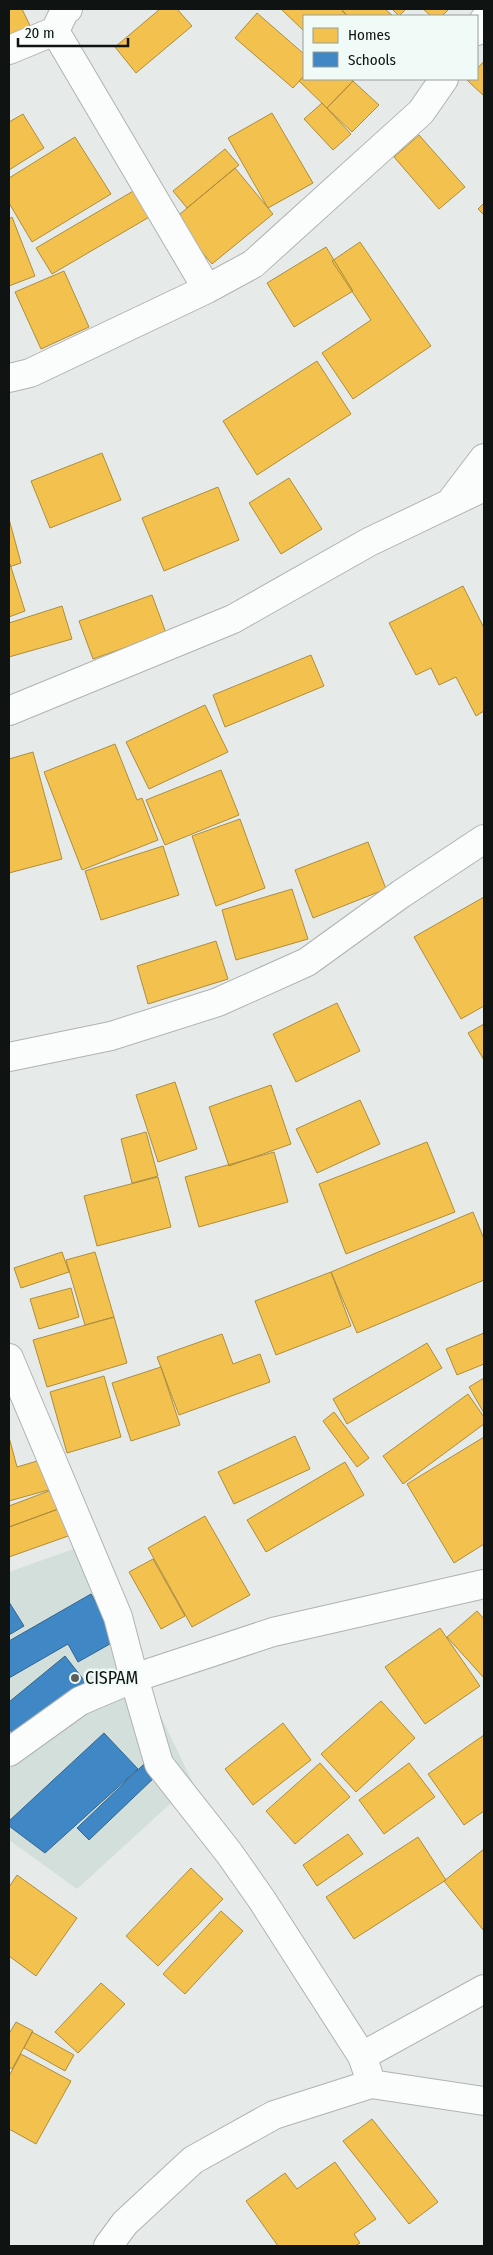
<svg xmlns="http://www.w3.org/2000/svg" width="493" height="2255" font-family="'Fira Sans Condensed',sans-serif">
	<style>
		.built { fill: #d2dfda }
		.homes { fill: #f2c14e; stroke: #ae8d3c }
		.schools { fill: #3f88c5; stroke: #31658f }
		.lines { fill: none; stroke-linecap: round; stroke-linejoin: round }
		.minor-casing { stroke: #afb3b1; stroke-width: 30 }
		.minor { stroke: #fbfcfc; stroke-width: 28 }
		.poi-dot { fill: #5a5f5d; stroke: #f0fbf7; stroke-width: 2 }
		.labels { text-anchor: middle; stroke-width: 5; stroke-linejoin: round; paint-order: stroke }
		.poi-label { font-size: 18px; fill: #0f1312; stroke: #f0fbf7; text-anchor: start }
	</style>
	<rect width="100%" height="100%" fill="#e6ebe9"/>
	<path class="built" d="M79,1547L193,1783L77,1889L9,1840V1572Z"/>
	<path class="homes" d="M9,9H22L34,34L9,46Z
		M160,9H177L192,26L136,73L115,47Z
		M281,9H341L348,16H304V31Z
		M344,9H385L393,16H348L342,11Z
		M392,9H406L399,16Z
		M423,9H449L442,16H431Z
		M257,13L304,54V76L293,88L235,38Z
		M484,61V96L467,80L477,79V69Z
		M304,76V79H352L353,81L327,108L299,81Z
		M353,81L379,105L352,132L327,108Z
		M322,103L351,134L333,150L304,119Z
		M272,113L313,183L268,208L228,138Z
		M23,114L44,148L9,170V122Z
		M419,135L465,187L439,209L394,157Z
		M75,137L111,194L32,242L9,203V178Z
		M225,149L239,165L187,208L173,191Z
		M235,168L273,214L212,264L174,219Z
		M135,190L151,216L52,274L36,248Z
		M484,203V215L478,209Z
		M12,217L35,276L9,286V219Z
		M360,242L431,346L353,399L322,353L371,320L332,261Z
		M326,247L353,291L294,327L267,283Z
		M64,271L89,327L41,349L15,292Z
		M317,361L351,414L257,475L223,421Z
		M102,453L121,500L50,528L31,481Z
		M289,478L322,529L281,554L249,503Z
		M218,487L239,540L164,571L142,518Z
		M9,519L21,563L9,567Z
		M10,564L25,611L9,617V565Z
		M463,586L484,628V711L476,716L456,677L439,685L431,668L416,675L389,623Z
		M152,595L166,633L93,659L79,621Z
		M62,606L72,639L9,657V623Z
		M311,655L324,686L225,727L213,695Z
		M205,705L228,752L149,789L126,742Z
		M115,744L137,800L142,798L158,840L82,870L44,772Z
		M33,752L62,859L9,873V759Z
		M221,770L239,815L165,845L146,800Z
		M240,819L265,888L216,906L192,836Z
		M368,842L386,889L313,918L295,870Z
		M163,846L179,895L101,920L85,871Z
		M292,889L308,939L236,960L222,910Z
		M484,897V1006L461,1019L414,937Z
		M216,941L228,979L148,1004L137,966Z
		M337,1003L360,1051L296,1082L273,1034Z
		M484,1024V1060L468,1033Z
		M175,1082L197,1149L158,1162L136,1095Z
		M271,1085L291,1144L229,1166L209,1107Z
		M360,1100L380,1144L317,1173L296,1129Z
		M146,1132L158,1176L132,1183L121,1139Z
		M427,1142L455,1212L346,1254L319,1184Z
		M274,1152L288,1202L199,1227L185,1177Z
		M158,1177L171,1227L97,1246L84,1196Z
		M473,1212L484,1239V1280L357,1333L331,1272Z
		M62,1252L69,1272L21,1288L14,1268Z
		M95,1252L114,1317L85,1325L66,1260Z
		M331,1272L351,1326L276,1355L255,1301Z
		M71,1288L79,1317L39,1329L30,1299Z
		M114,1317L127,1363L47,1387L33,1340Z
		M484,1333V1364L457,1375L446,1349Z
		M222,1334L233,1364L260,1354L270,1382L179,1415L157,1357Z
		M427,1343L442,1368L347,1424L333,1399Z
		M161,1367L180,1425L131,1441L112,1383Z
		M104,1376L121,1437L67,1453L50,1392Z
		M484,1378V1413L469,1387Z
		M468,1394L484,1417V1424L403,1484L383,1456Z
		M334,1412L369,1458L357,1467L323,1421Z
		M295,1436L310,1469L234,1504L218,1472Z
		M9,1437L17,1467L44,1459L52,1489L9,1501Z
		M484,1437V1544L454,1563L407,1484Z
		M345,1462L364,1495L266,1552L247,1520Z
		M54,1489L61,1508L9,1527V1506Z
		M61,1508L71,1535L9,1557V1527Z
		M205,1516L250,1595L192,1627L148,1548Z
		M153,1559L185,1616L161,1629L129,1572Z
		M477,1611L484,1619V1678L447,1637Z
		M440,1628L480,1686L425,1724L385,1667Z
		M381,1701L415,1738L356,1792L321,1754Z
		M283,1723L311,1760L253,1805L225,1769Z
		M484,1735V1811L464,1825L428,1774Z
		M320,1763L350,1797L295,1844L266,1811Z
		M409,1763L435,1797L384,1834L359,1800Z
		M348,1834L363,1854L317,1886L303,1865Z
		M418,1837L446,1880L354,1939L326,1897Z
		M484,1849V1931L444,1881Z
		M191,1868L223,1899L158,1966L126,1936Z
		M17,1875L77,1918L36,1976L9,1956V1887Z
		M221,1911L243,1931L185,1994L163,1974Z
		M101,1983L125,2004L78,2053L55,2032Z
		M16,2022L33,2031L12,2069L9,2067V2034Z
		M32,2032L74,2055L65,2071L24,2048Z
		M21,2054L71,2081L36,2144L9,2129V2076Z
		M372,2119L438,2202L409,2224L343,2141Z
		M335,2162L376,2219L354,2234L360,2243L355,2246H278L246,2201L285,2173L297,2189Z"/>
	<path class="schools" d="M91,1594L117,1640L78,1662L68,1644L9,1678V1641Z
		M9,1602L24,1626L9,1635Z
		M65,1656L87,1684L17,1739L9,1729V1702Z
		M104,1733L138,1769L45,1853L9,1826V1821Z
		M144,1764L156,1776L89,1840L77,1828Z"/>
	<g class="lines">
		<defs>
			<path id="minor" d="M55,31L207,289
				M477,31L484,20
				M9,50L55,31L64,12L68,9
				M9,378L30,373L207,289L253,264L421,112L444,79
				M452,500L484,458
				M9,711L233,619L369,542L484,487
				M9,1057L111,1036L218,1002L307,962L401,894L484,839
				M9,1358L118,1617L134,1678L80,1701L9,1752
				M362,2056L262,1900L229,1853L159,1764L134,1678L273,1632L484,1584
				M368,2073L362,2056L484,1989
				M108,2246L125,2223L193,2160L274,2115L371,2084L484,2101"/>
		</defs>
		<use href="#minor" class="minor-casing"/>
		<use href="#minor" class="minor"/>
	</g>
	<circle class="poi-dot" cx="75" cy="1678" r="5"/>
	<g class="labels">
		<g class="poi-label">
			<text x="85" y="1684">CISPAM</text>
		</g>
	</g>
	<rect width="493" height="2255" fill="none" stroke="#0f1312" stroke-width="20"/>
	<rect x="303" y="15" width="175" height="65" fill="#f0fbf7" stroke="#969e9b"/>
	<rect x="313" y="28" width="25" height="15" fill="#f2c14e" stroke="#969e9b"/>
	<text x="348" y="40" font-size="15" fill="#0f1312">Homes</text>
	<rect x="313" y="52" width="25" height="15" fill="#3f88c5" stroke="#969e9b"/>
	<text x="348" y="65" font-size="15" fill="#0f1312">Schools</text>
	<path d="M18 38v8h110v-8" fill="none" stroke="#0f1312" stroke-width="2.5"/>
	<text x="25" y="38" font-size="15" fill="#0f1312" stroke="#f0fbf7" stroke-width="4" paint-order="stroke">20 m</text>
</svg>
